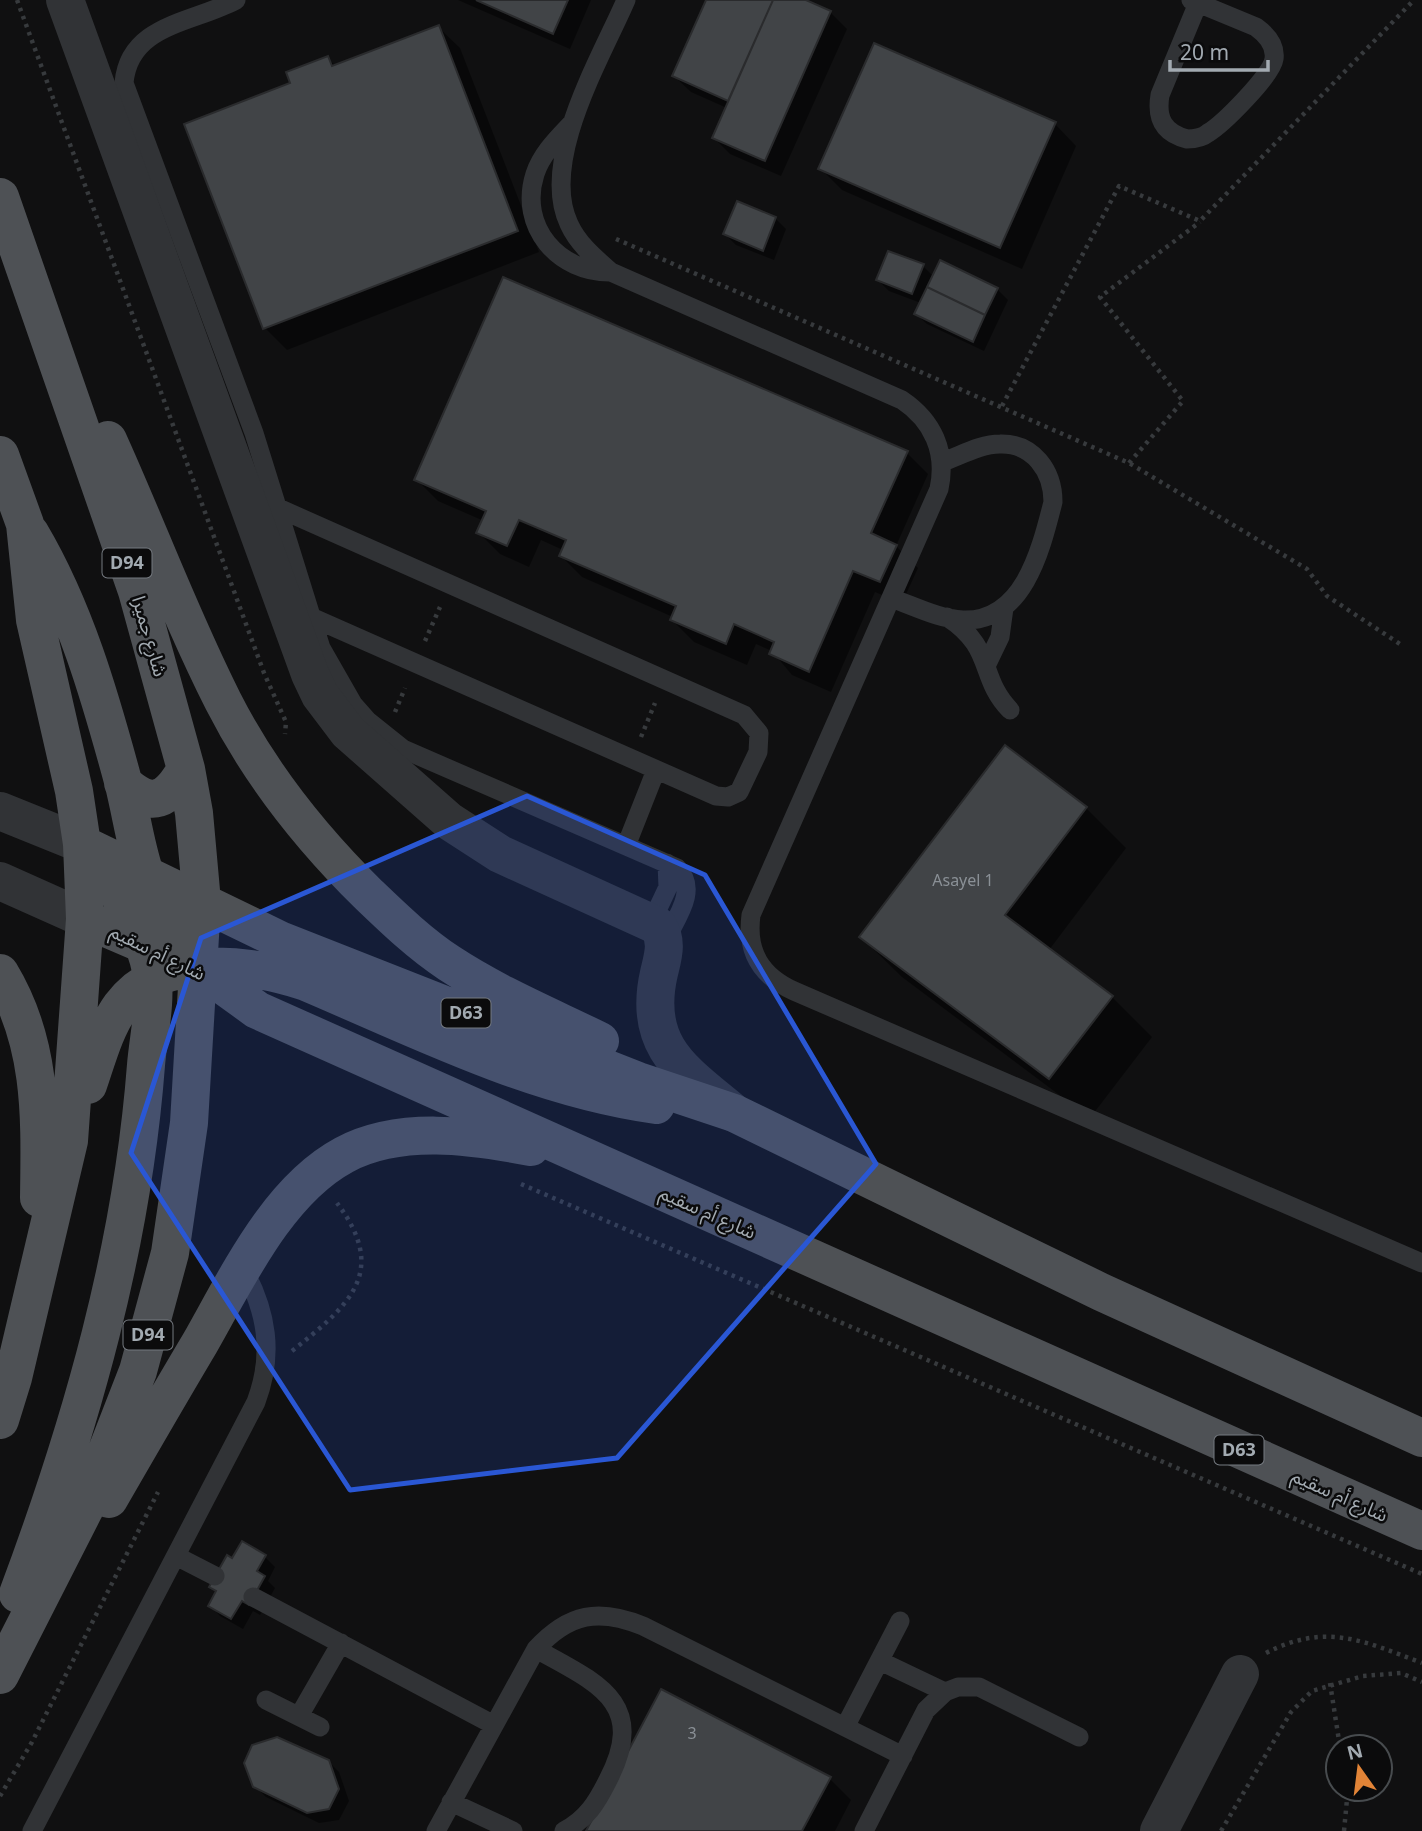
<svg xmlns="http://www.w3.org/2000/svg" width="1422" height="1831" font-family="'Noto Sans','Noto Sans Arabic',sans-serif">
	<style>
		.shadow { fill: #0007 }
		.building { fill: #414447; stroke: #2a2b2d; stroke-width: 2 }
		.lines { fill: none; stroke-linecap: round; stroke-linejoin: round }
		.path { stroke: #373a3d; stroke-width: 4.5; stroke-dasharray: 3.5 5; stroke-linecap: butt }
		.service { stroke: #313336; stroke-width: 19 }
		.minor { stroke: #313336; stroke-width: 38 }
		.primary { stroke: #4e5155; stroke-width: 38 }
		.marked { fill: #2a57d4; fill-opacity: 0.2; stroke: #2a57d4; stroke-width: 5; stroke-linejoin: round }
		.labels { text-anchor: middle; stroke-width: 5; stroke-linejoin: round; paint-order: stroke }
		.number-label { font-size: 16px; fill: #8a9096 }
		.shield { fill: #0b0b0c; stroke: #757a80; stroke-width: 2 }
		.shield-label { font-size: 18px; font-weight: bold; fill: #a2aab1 }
		.street-label { font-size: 19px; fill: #a2aab1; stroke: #0b0b0c }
	</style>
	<rect width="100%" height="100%" fill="#101011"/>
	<path class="shadow" d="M458,0H591L570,49Z
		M708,0H802L830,12L847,29L781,176L730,154L714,138L727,108L691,92L674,76Z
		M438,27L460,48L539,252L287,350L265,328L327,58L336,66Z
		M1055,124L1076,146L1022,269L842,190L820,168Z
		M738,203L775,218L786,229L774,260L736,245L725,234Z
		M923,266L934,277L997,289L1008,300L984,351L927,324L916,314L921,303L889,291L878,280Z
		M907,453L928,474L896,546L918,568L902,603L875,592L831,692L792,675L772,651L756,644L747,665L694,642L672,620L673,617L582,577L561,556L563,550L541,540L529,567L500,554L478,532L484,521L438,501L416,479Z
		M1086,808L1126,848L1049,950L1112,997L1152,1037L1090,1118L902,977L861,937Z
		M264,1556L275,1567L268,1581L275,1588L260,1615L253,1611L243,1629L220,1616L210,1605L217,1592L211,1586L233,1560Z
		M328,1761L339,1772L349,1801L339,1820L319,1823L266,1797L255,1786Z
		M830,1779L851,1800L835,1831H588Z"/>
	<path class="building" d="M476,0H568L553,34Z
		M706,0H773L728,101L672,76Z
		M773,0H806L831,11L765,161L712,138Z
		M439,25L518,231L263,329L184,124L290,83L286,72L328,56L332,66Z
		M874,43L1056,122L1000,248L818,169Z
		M737,201L776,217L763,251L723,234Z
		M888,251L924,264L912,294L876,280Z
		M940,260L998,288L985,315L927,287Z
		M503,277L908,451L871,533L897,545L880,582L853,571L809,672L769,654L774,642L734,624L726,644L670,620L676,606L559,556L566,540L519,520L507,546L476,533L486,511L414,480Z
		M927,287L985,315L973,342L914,314Z
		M1005,745L1087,807L1005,915L1113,996L1049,1079L859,937Z
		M242,1541L266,1555L257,1571L265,1576L249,1605L242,1601L231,1619L208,1606L216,1591L209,1587L227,1555L232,1558Z
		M661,1689L831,1777L802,1831H586Z
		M277,1737L329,1760L339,1789L329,1809L307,1813L253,1787L244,1763L252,1745Z"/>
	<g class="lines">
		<path class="path" d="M17,0L264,673L286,722L285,734
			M616,239L1129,463L1307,569L1327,596L1403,646
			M1002,406L1119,186L1200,221L1414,0
			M1129,463L1183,401L1100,297L1200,222
			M425,641L440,607
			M395,712L405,688
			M641,737L655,703
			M521,1184L1422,1574
			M292,1351C348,1306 390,1273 337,1203
			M1266,1653C1326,1622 1364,1641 1422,1663
			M1330,1683L1340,1747
			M0,1796L32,1742L158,1492
			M1221,1831L1291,1712L1312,1691L1363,1676L1401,1673L1422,1682
			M1344,1831L1348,1789"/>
		<path class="service" d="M236,0C193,23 129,24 124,83L254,433L321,648L353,704L368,721L403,749L677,868C699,890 676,918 665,941
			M626,0C601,58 539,161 569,224C578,244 595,258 611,272L902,400C933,421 947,452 939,489L751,915C746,952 761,976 794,991L1422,1263
			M1191,0L1198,3L1256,27C1267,35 1276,45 1274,59C1272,75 1223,124 1208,133C1202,138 1195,139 1187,139C1164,133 1156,119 1160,95L1198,3L1200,0
			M573,122C558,138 542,153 535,174C518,227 559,273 611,272
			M276,507L744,715L759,733L758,752L739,792L728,797L716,796L311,617
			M891,598C914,606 939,619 963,620C1024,622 1041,549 1053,502C1053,471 1033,443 1000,444C980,444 960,456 942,462
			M947,617C995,648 978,677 1010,710
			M987,664L1000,637L1004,608
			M626,846L656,770
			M652,921L668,887L667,863
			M176,1556L215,1576
			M253,1597L492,1724
			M536,1649C595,1682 649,1702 608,1780C597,1802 587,1819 564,1831
			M880,1661L945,1692
			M266,1700L320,1727
			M299,1716L341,1643
			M845,1727L900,1621
			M451,1802L513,1831
			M32,1831L256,1402C274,1354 267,1312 243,1268
			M436,1831L536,1649C569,1613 599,1608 643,1626L903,1756
			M864,1831L926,1710L945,1692L958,1687H979L1079,1737"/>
		<path class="minor" d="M65,0L310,674L320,695L348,732L449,821L500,854L658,926C668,942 663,956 659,973C642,1047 684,1071 734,1113
			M0,811L82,844
			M0,881L85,919
			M1159,1831L1240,1674"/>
		<path class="primary" d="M0,197L137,591L186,769L194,813L202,902L189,1123L170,1253L138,1371L84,1510L0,1675
			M108,440C147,526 180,616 223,701C260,774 311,838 369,895C394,919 420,944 449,963C496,994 549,1016 600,1041
			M0,455L25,524L35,620L74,791L82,844L85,919L69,1141L13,1378L0,1420
			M30,533C75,609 100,696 123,781C131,812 135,844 145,874C157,908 176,938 198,966
			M123,783C152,810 168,800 186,769
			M82,844L282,941L638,1081L734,1113L1101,1292L1422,1438
			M85,919L199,968L257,1010L1422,1531
			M0,973C43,1044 40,1119 39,1198
			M88,1085C97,1059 105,1028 121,1006C161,951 251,964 306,982C419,1030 533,1088 656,1105
			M109,1499C139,1447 169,1395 200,1343C236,1280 277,1191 344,1155C400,1125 472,1136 531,1147
			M18,1594C82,1422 132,1248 146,1065C148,1039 157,999 152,975C143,927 118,887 86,850"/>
	</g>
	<path class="marked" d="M527,796L705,875L876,1164L617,1458L350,1490L131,1153L201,938Z"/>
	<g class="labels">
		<g class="number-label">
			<text x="963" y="886">Asayel 1</text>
			<text x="692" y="1739">3</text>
		</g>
		<g class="shield">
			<rect x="102.5" y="548.5" width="49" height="29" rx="5"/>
			<rect x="441.5" y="998.5" width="49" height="29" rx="5"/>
			<rect x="123.5" y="1320.5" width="49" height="29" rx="5"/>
			<rect x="1214.5" y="1435.5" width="49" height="29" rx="5"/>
		</g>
		<g class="shield-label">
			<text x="127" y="569">D94</text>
			<text x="466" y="1019">D63</text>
			<text x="148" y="1341">D94</text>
			<text x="1239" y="1456">D63</text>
		</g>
		<g class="street-label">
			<text transform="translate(150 636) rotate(74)" y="7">شارع جميرا</text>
			<text transform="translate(158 952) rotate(26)" y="7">شارع أم سقيم</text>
			<text transform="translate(708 1212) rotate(24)" y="7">شارع أم سقيم</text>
			<text transform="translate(1340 1495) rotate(24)" y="7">شارع أم سقيم</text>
		</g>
	</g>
	<g transform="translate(1359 1768) rotate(346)"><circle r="33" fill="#0b0b0c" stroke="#474b4e" stroke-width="2"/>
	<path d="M0-5L12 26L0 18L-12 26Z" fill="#e28437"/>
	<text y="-10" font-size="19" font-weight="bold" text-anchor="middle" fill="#a2aab1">N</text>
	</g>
	<path d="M1170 60v10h98v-10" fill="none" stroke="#a2aab1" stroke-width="3.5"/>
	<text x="1180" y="60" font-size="21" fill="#a2aab1" stroke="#0b0b0c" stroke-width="5" paint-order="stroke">20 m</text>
</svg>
